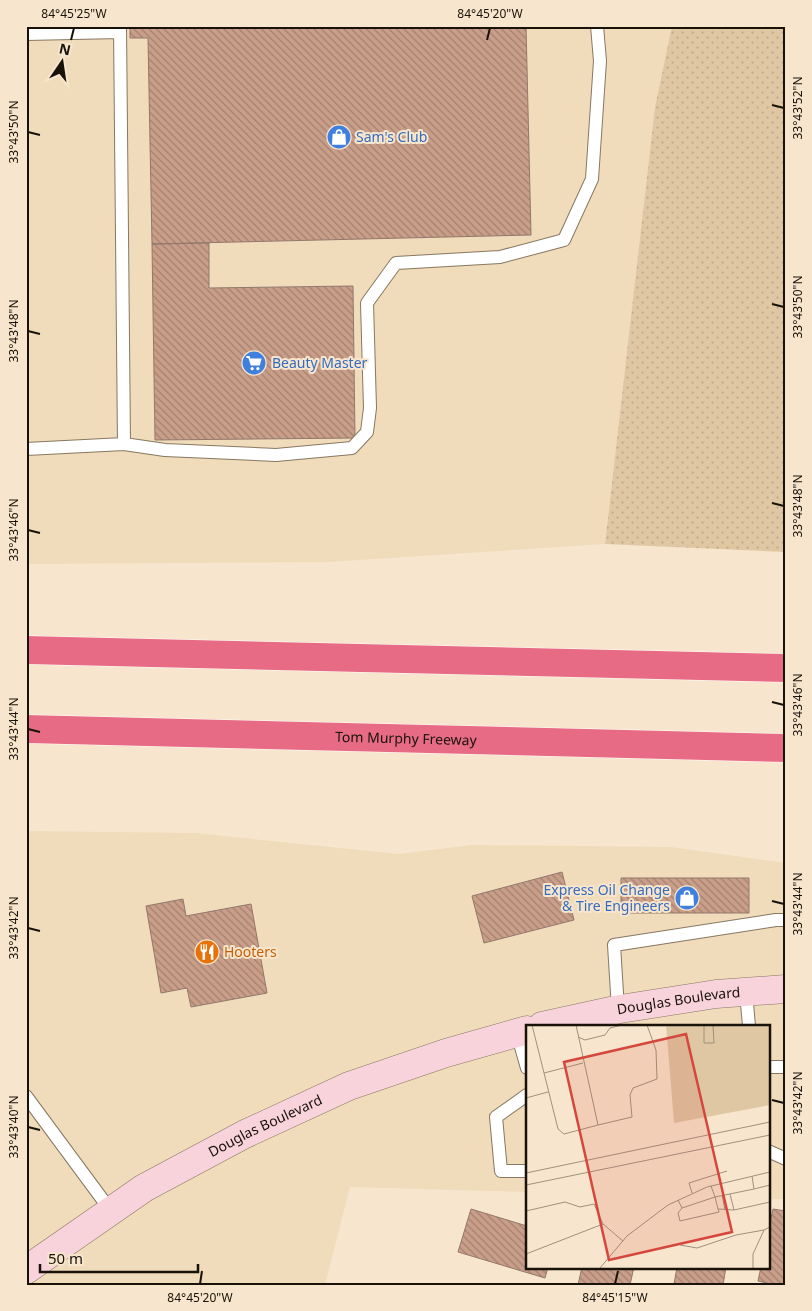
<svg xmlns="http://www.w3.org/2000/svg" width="812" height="1311" font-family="'Noto Sans',sans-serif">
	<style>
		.built { fill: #f0dbbb }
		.grass { fill: url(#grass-dots) }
		.building { fill: url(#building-back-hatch); stroke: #92786b }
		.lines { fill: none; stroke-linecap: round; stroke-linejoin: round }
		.lane-casing { stroke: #877861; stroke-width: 14 }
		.secondary-casing { stroke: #877861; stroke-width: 29 }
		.highway-casing { stroke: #fff; stroke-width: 29 }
		.lane { stroke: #fff; stroke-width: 12 }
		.secondary { stroke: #f8d3db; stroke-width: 28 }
		.highway { stroke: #e86b86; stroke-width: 28 }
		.ticks { fill: none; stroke: #181209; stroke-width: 2 }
		.labels { text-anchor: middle; stroke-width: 4; stroke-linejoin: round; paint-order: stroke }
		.shop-label { font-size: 14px; fill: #366cbe; stroke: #f7e6cd; text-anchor: start }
		.street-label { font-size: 14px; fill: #181209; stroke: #f7e6cd }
		.food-label { font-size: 14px; fill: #c56008; stroke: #f7e6cd; text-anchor: start }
		.inset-road { fill: none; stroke: #9e917f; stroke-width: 1 }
		.view { fill: #d5473c; fill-opacity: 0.15; stroke: #d5473c; stroke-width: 2.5 }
		.inset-edge { fill: none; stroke: #181209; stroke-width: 2.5 }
		.neatline { fill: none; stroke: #181209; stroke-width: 2 }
		.ticks-label { font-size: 12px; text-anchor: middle; fill: #181209 }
	</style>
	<defs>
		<pattern id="grass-dots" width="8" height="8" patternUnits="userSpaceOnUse" patternTransform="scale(1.25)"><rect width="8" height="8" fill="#dfc7a3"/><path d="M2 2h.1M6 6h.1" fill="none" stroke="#bfaa8b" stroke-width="1.8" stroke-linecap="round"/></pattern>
		<pattern id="building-back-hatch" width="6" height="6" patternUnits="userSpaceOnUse" patternTransform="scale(1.25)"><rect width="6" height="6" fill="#ca9f8a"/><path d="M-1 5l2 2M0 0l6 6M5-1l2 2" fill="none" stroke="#a3806f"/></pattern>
	</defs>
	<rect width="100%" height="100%" fill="#f7e6cd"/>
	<path class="built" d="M26,26H672L655,107L605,544L328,562L26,564Z
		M26,831L194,833L399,854L472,845L671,847L786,863V1199H768V1026H527V1192L350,1187L325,1285H26Z"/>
	<path class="grass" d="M672,26H786V552L605,544L655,107Z"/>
	<path class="building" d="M130,26H526L531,235L152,244L148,38H130Z
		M209,243V288L353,286L355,438L155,440L152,244Z
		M562,872L574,920L484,943L472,896Z
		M621,878H749V913H621Z
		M183,899L186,916L251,904L267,993L191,1007L187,988L161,993L146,906Z
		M471,1209L527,1226V1267H548L545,1278L458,1252Z
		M773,1209L786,1211V1285H775L758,1281L761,1267H768V1232Z
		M582,1267H634L630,1285H578Z
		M677,1267H726L723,1285H676L674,1284Z"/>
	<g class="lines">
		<defs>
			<path id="lane" d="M120,26L124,444L165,450L276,455L352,448L367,432L370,408L367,303L396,263L500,257L564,240L592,179L600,61L597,26
				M26,34L120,32
				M26,449L124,444
				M746,992L749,1026
				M618,1009L614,945L776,920H786
				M517,1033L527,1068
				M768,1067H786
				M527,1095L496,1117L501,1171H527
				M26,1096L111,1211
				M768,1151L786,1159"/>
			<g id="secondary">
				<path id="s1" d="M542,1026L620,1009L716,994L786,989"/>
				<path id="s2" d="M26,1270L144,1188L245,1134L349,1086L446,1053L527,1030"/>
			</g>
			<g id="highway">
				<path d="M26,650L786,668"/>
				<path id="s3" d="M26,729L786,748"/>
			</g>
		</defs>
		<use href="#lane" class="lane-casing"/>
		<use href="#secondary" class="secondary-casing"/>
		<use href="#highway" class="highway-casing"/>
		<use href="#lane" class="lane"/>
		<use href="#secondary" class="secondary"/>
		<use href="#highway" class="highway"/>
	</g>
	<path class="ticks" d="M71,40L74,28M487,40L490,28M772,105L784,108M28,132L40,135M772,304L784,307M28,331L40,334M772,503L784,506M28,530L40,533M772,702L784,705M28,729L40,732M772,901L784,904M28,928L40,931M772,1100L784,1103M28,1127L40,1130M200,1284L202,1271M615,1284L618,1271"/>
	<defs>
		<symbol id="shop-disc" viewBox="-11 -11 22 22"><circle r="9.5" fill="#3f7fe0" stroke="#f7e6cd"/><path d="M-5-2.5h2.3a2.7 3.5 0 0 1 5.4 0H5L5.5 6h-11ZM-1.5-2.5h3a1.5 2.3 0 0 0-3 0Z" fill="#fff"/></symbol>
		<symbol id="supermarket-disc" viewBox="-11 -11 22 22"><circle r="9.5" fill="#3f7fe0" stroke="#f7e6cd"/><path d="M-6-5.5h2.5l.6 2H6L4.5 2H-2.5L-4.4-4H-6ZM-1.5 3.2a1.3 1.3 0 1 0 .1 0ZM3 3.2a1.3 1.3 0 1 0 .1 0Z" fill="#fff"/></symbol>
		<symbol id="restaurant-disc" viewBox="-11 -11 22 22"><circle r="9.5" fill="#e8710a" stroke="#f7e6cd"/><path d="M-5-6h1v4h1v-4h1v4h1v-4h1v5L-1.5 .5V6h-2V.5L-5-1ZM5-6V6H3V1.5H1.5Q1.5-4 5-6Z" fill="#fff"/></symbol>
	</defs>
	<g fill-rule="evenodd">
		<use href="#shop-disc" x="325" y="123" width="28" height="28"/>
		<use href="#supermarket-disc" x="240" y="349" width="28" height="28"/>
		<use href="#shop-disc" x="673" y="884" width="28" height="28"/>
		<use href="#restaurant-disc" x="193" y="938" width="28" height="28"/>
	</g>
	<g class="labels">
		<g class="shop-label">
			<text x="356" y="142">Sam's Club</text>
			<text x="272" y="368">Beauty Master</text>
			<text x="670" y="895" text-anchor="end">Express Oil Change<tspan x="670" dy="16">&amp; Tire Engineers</tspan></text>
		</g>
		<g class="street-label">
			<text dy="5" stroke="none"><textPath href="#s3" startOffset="380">Tom Murphy Freeway</textPath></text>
			<text dy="5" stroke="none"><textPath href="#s1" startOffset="139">Douglas Boulevard</textPath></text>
			<text dy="5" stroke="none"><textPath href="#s2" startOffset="280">Douglas Boulevard</textPath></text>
		</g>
		<g class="food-label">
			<text x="224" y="957">Hooters</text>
		</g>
	</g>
	<g transform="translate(526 1025)">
		<rect width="244" height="244" fill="#f7e6cd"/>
		<path d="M140,0H244V80L148,98Z" fill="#dfc7a3"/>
		<path class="inset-road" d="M6,0L32,104L38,109L72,100M50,0L72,100L106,92L104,70L107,63L131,54L130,25L121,0M178,0V18H188L187,0M52,12L59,15L79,10L84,3L96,0M18,48L57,38M0,73L22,67M0,148L244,97M0,160L244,110M228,164L244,160M166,168L163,158L201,146M204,169L208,185M196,170L199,185M152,175L156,183L189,172L185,161M156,183L152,188L154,196L193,187L192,184L208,185L244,177M192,184L189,172L228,164L226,151M0,186L39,177L54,182L68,179L77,199L97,216M154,220L171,223L210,210L238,205M0,229L77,199M74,243L101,211L142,180L181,162L244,147M227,243V229L238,205L244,202"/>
		<path class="view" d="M160,9L206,207L83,235L38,37Z"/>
		<rect width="244" height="244" class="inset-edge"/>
	</g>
	<rect width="812" height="1311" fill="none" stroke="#f7e6cd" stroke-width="55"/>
	<g transform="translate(62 62) rotate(13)" stroke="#f7e6cd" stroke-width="4" paint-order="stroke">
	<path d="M0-4L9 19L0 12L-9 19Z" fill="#181209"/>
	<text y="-8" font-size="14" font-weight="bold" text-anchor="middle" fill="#181209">N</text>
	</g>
	<path d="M40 1264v8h158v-8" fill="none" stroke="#181209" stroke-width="2.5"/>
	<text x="48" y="1264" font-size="15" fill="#181209" stroke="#f7e6cd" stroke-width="4" paint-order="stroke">50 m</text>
	<rect x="28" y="28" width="756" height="1256" class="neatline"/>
	<g class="ticks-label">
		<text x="74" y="18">84°45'25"W</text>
		<text x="490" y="18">84°45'20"W</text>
		<text transform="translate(798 108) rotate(-90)" y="4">33°43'52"N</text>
		<text transform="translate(14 132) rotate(-90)" y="4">33°43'50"N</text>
		<text transform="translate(798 307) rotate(-90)" y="4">33°43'50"N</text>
		<text transform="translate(14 331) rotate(-90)" y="4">33°43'48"N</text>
		<text transform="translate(798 506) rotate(-90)" y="4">33°43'48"N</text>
		<text transform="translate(14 530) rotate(-90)" y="4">33°43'46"N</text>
		<text transform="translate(798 705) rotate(-90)" y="4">33°43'46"N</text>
		<text transform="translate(14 729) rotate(-90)" y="4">33°43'44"N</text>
		<text transform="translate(798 904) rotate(-90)" y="4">33°43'44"N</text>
		<text transform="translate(14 928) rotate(-90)" y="4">33°43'42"N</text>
		<text transform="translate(798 1103) rotate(-90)" y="4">33°43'42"N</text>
		<text transform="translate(14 1127) rotate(-90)" y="4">33°43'40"N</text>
		<text x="200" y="1302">84°45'20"W</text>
		<text x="615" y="1302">84°45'15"W</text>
	</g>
</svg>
